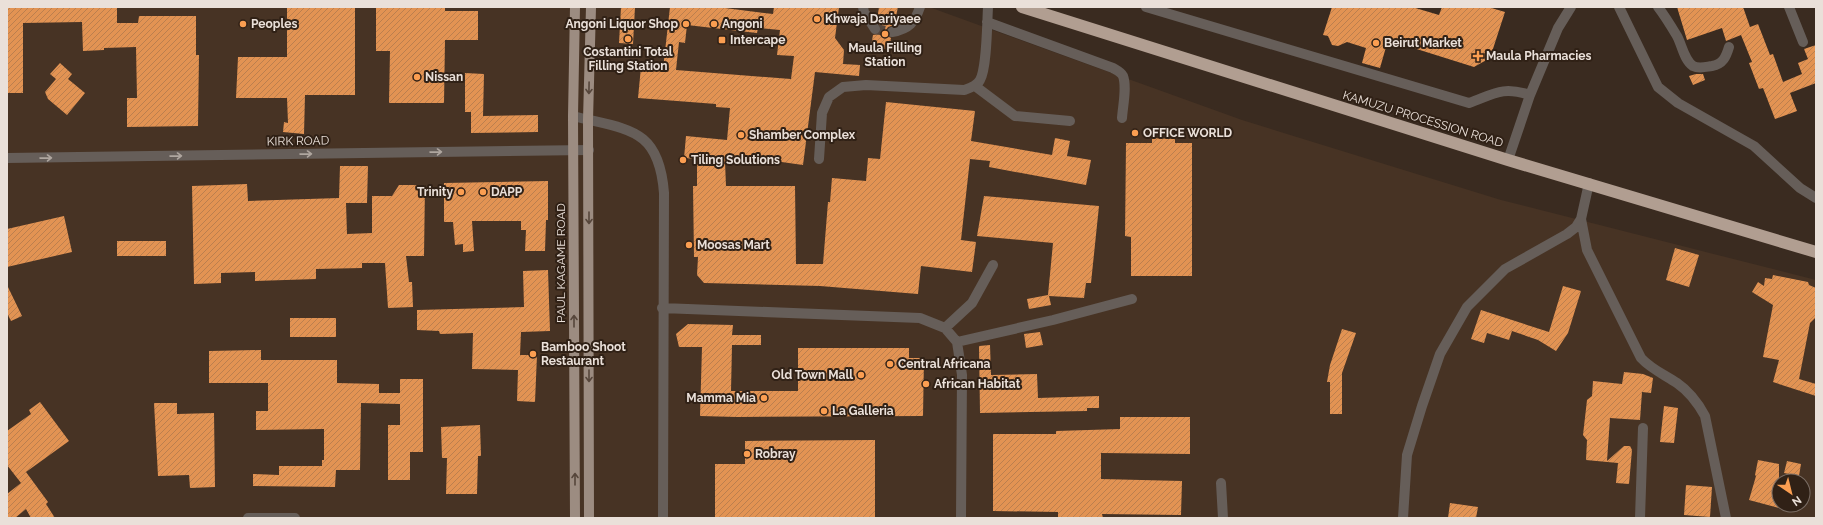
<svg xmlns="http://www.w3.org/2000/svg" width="1823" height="525" font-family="Raleway,sans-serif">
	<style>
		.built { fill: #473324; fill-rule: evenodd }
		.building { fill: url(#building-hatch); fill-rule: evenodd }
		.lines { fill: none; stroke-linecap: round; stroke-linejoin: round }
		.minor-tunnel { stroke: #54463c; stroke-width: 10; stroke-dasharray: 10 5; stroke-linecap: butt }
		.minor { stroke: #665e59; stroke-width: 10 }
		.major { stroke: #9c8c81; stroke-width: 10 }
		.highway { stroke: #b19e91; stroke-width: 12 }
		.oneway { stroke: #56463b }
		.oneway2 { stroke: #afa69f }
		.poi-dot { fill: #fb9e51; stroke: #302116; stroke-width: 1.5 }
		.labels { text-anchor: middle; stroke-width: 4; stroke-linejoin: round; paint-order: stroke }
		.poi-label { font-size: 12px; font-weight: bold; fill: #eae0d9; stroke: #302116; text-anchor: start }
		.street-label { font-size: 12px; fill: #eae0d9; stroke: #302116 }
	</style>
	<defs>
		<pattern id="building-hatch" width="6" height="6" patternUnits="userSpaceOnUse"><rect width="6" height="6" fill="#e29353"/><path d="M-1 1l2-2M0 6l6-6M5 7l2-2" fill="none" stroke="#bb7f4e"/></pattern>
	</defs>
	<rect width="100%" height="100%" fill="#3a2b20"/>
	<path class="built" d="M7,7H929L1242,120L1501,200L1816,280V518H7ZM1779,481H1803V505H1779Z"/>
	<path class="building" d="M7,7H117V23H138L139,16H196V55H199L198,126L127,127V98H137L136,47L104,48V50L83,51L82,22L23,23V93H7Z
		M376,7H445V11H478V40H445L444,103H389L390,51H376Z
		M621,7H635L633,44L619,43Z
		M670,7H717L773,14L774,7H839L835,38L844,50L843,64L860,65L859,76L815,72L803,165L753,158V164L725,162L726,186H795L796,264H823L828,202H830L832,178L866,181L868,158L880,159L886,102L975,111L971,141L1052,155L1055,138L1070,141L1067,156L1091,160L1086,185L989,167L990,161L970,159L961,240L976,242L972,272L921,266L918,294L820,286L704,283L697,275L698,257H694L693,186H697V159L684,158L686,136L727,140L730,108L716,107V104L638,98L641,67L663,69ZM687,25L757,33L758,28L780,30L777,55L794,56L791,79L676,70L679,42L685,43Z
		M879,7H898L894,25L888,27L886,30L887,36L891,38L889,50L871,46L873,35L879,34L881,29L877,20Z
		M1332,7H1412L1439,15L1442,7H1488L1505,12L1490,58L1474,67L1388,40L1380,68L1362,63L1366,48L1347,42L1338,46L1332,45L1328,36L1323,35Z
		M1677,7H1743L1750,27L1758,24L1770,55L1773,54L1783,82L1802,74L1798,63L1808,59L1804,49L1816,45V83L1790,93L1797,111L1775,119L1763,88L1759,89L1749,63L1752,62L1741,35L1726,41L1722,28L1687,40Z
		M287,8H355V95H305L304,134L283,132L284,122L288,123L287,98H236L238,57H287Z
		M60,63L72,74L68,79L85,93L67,115L48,99L45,92L56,79L50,74Z
		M465,73L484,74L483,116L538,115V132L471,133V112H465Z
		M1696,74H1703L1705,80L1693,85L1689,76Z
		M1152,138L1175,139V143H1192V276H1131V237L1125,236L1126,143H1152Z
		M340,166H368L367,203H346L347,234L372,233V196H392L399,185H425L424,256H406L409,282H412L413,307L388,308L385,263H362V268L316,269V279L255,281V272L221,273V283L194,284L192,186L247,184L248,201L339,198Z
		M548,181V220H546L545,251H525L526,230H521V221H472L474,251L463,252V244L455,245L453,222H444V183Z
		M984,196L1099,206L1091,283H1086L1084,298L1049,296L1051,305L1029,309L1027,299L1048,295L1053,243L977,236Z
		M64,216L72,252L7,267V229Z
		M117,241H166V256H117Z
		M1675,248L1699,255L1689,287L1666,280Z
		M548,270L550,331L521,332L520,355H537L535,402L517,401L518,370L472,369L473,333L440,334L439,331L417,330V310L524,307L523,271Z
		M1773,275L1808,282L1809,285L1816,288V317L1810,323L1799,379L1816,384V396L1773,382L1779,360L1763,357L1773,305L1752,292L1758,282L1764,286L1765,278L1772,279Z
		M7,285L22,316L11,321L7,313Z
		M1563,286L1581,291L1568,333L1556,351L1538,340L1512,331L1509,340L1487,333L1484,343L1471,339L1481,310L1549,332Z
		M290,318H336V337H290Z
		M688,324L733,325L732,335H761V345H732L731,391H798V348H909V358H924L923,416L737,417L700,416L702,347H679L676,334Z
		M1342,329L1356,333L1342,373V414H1330V382H1327L1330,365Z
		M1040,332L1043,345L1026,348L1024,334Z
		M990,345L991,375L1037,374L1038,398L1099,396V408H1087V411L980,413L979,346Z
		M261,350V360H337V383L379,384V393H400V379H423V452H410V480H388V425H400V404L361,403L360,470H336L335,487L253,486V474L279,475V466H322V460H324V429L256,430V411H268V383H209V351Z
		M1624,372L1643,374L1653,378L1651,393L1642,392L1640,420L1610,418L1607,461L1624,446H1630L1632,450L1629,484L1616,483L1618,463L1586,460L1587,440L1583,435L1587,400L1592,396L1593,381L1622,384Z
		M40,402L69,441L26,472L48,502L46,504L55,518H31L26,509L15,518H7V494L21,483L7,465V431L31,414L29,410Z
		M154,403H177V414L214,413L215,487L190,488L189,475L158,476Z
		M1664,406L1678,408L1674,443L1660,442Z
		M1120,417H1190V454L1101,453V479L1182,481L1181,515L1102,514L1103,518H1058V512L993,511V434H1056V431L1120,429Z
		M480,425L481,456H478L477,494H446L447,458H442L441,427Z
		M875,440V518H715V464H745V441Z
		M1758,460L1779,464V508L1749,500L1756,476L1755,475Z
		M1787,461L1801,464L1799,476L1784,473Z
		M1686,485L1712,487L1710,517L1684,515Z
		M1450,503L1478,507L1476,518H1448Z"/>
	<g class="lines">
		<path class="minor-tunnel" d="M875,29L892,32"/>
		<path class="minor" d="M863,7L864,12L875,29
			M1146,7L1469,103C1494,94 1502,86 1530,95
			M1619,7L1658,87L1678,103L1754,146L1800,188L1816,198
			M1658,7C1665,16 1671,26 1677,36C1682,45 1684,60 1693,66C1699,69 1705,67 1712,66C1723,64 1726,57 1729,47
			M1789,7L1803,42
			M987,22L1113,68C1116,70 1121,72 1123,76C1127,87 1123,105 1122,118
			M892,32C909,29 915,22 920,7
			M975,86L1015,116L1070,121
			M573,116C628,130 659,127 664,193L663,518
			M7,158L589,150
			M819,159L822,113L829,97L843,87L866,85L964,90C970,88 977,86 980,80C987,68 987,23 988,7
			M1508,160L1530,95L1558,28L1571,7
			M1589,183L1581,219L1587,250L1641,358C1651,369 1665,375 1677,383C1690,392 1698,403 1705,416L1726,518
			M662,308L920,318L945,328L957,342L962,375L961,518
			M945,328L972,303L993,265
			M957,342L1053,320L1132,299
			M1221,483L1223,518
			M248,518H295
			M1403,518L1407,455L1422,406L1440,354L1467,307L1505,269L1567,234L1576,227L1581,219
			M1640,518L1643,428"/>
		<path class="major" d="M575,518L573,116L575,7
			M589,518L588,120L591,7"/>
		<path class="highway" d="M1022,7L1508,160L1816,252"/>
	</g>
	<defs><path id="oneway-shaft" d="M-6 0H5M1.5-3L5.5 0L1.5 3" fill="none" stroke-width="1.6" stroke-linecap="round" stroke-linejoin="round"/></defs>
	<g class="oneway">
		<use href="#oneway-shaft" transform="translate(589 88) rotate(91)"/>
		<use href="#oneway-shaft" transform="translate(589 218) rotate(90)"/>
		<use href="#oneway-shaft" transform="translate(574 321) rotate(-90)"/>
		<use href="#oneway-shaft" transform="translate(589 376) rotate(90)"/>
		<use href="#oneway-shaft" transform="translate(575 479) rotate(-90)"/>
	</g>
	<g class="oneway2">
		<use href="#oneway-shaft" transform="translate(436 152) rotate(-1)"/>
		<use href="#oneway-shaft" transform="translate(306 154) rotate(-1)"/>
		<use href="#oneway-shaft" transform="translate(176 156) rotate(-1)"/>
		<use href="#oneway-shaft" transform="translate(46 158) rotate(-1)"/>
	</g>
	<g class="poi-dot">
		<circle cx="817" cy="19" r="4"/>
		<circle cx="243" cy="24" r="4"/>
		<circle cx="686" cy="24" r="4"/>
		<circle cx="714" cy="24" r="4"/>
		<circle cx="885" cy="34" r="4"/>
		<circle cx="628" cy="39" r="4"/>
		<rect x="718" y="36" width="8" height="8" rx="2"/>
		<circle cx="1376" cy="43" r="4"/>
		<path d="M1476 50h4v4h4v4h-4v4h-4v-4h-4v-4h4z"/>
		<circle cx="417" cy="77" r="4"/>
		<circle cx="1135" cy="133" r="4"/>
		<circle cx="741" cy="135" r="4"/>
		<circle cx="683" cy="160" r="4"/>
		<circle cx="461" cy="192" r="4"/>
		<circle cx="483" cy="192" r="4"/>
		<circle cx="689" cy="245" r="4"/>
		<circle cx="533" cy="354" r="4"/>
		<circle cx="890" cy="364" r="4"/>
		<circle cx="861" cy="375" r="4"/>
		<circle cx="926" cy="384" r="4"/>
		<circle cx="764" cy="398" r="4"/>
		<circle cx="824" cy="411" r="4"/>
		<circle cx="747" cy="454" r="4"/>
	</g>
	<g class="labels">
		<g class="poi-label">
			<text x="825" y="23">Khwaja Dariyaee</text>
			<text x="251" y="28">Peoples</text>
			<text x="678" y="28" text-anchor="end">Angoni Liquor Shop</text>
			<text x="722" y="28">Angoni</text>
			<text x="730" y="44">Intercape</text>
			<text x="1384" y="47">Beirut Market</text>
			<text x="885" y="52" text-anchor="middle">Maula Filling<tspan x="885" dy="14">Station</tspan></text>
			<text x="628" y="56" text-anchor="middle">Costantini Total<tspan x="628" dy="14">Filling Station</tspan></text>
			<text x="1486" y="60">Maula Pharmacies</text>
			<text x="425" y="81">Nissan</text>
			<text x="1143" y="137">OFFICE WORLD</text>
			<text x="749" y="139">Shamber Complex</text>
			<text x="691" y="164">Tiling Solutions</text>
			<text x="453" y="196" text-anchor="end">Trinity</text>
			<text x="491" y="196">DAPP</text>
			<text x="697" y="249">Moosas Mart</text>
			<text x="541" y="351">Bamboo Shoot<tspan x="541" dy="14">Restaurant</tspan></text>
			<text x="898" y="368">Central Africana</text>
			<text x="853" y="379" text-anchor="end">Old Town Mall</text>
			<text x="934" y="388">African Habitat</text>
			<text x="756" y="402" text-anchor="end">Mamma Mia</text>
			<text x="832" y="415">La Galleria</text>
			<text x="755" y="458">Robray</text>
		</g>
		<g class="street-label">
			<text transform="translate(1423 119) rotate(17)" y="4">KAMUZU PROCESSION ROAD</text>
			<text transform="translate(298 141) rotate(-1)" y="4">KIRK ROAD</text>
			<text transform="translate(561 263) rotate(-90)" y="4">PAUL KAGAME ROAD</text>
		</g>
	</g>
	<rect width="1823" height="525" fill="none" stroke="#eae0d9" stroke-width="16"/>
	<g transform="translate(1791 493) rotate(145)"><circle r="19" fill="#302116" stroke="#7a6d64"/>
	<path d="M0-3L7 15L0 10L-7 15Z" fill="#fb9e51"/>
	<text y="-6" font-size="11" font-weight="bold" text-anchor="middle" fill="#eae0d9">N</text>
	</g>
</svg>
